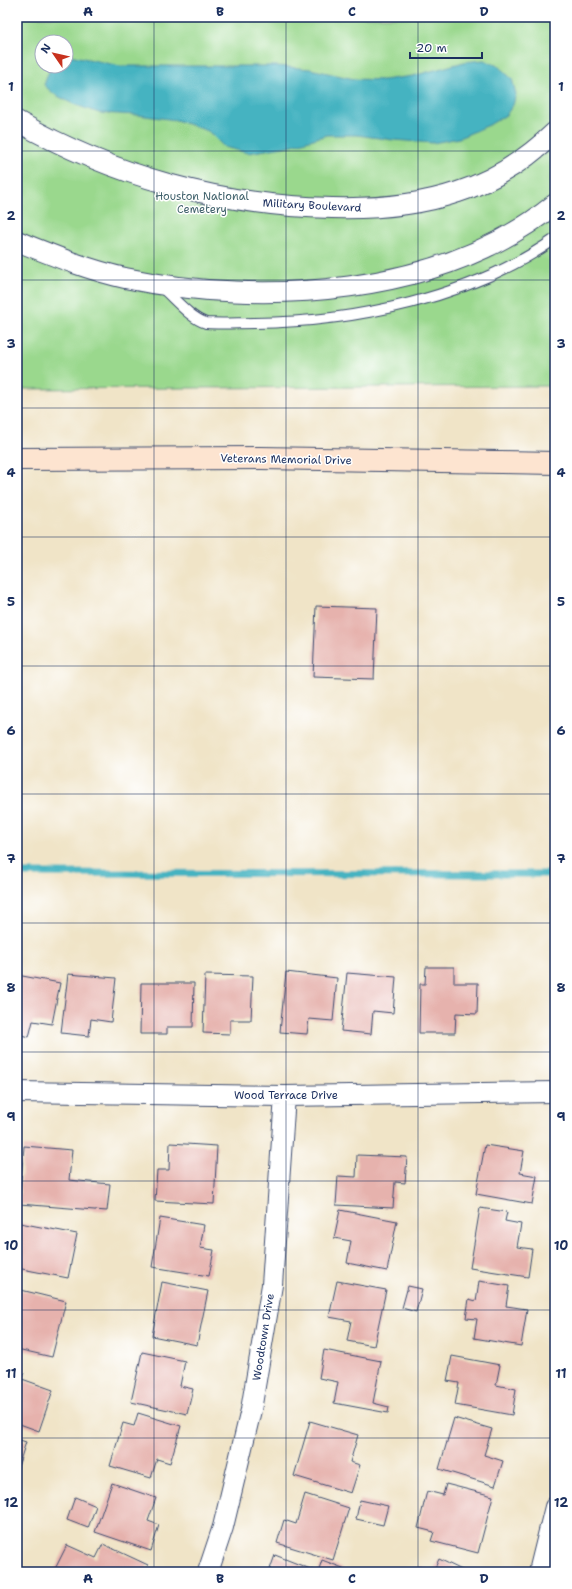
<svg xmlns="http://www.w3.org/2000/svg" width="572" height="1589" font-family="'Shantell Sans',sans-serif">
	<style>
		.green { fill: #9ad88d; stroke: #5a8476; fill-rule: evenodd }
		.water { fill: #45b3c1; stroke: #307190 }
		.lines { fill: none; stroke-linecap: round; stroke-linejoin: round }
		.stream { stroke: #45b3c1; stroke-width: 7 }
		.building { fill: #e6b2ad }
		.service-casing { stroke: #3b4a6e; stroke-width: 12 }
		.minor-casing { stroke: #3b4a6e; stroke-width: 22 }
		.secondary-casing { stroke: #3b4a6e; stroke-width: 24 }
		.service { stroke: #fff; stroke-width: 10 }
		.minor { stroke: #fff; stroke-width: 20 }
		.secondary { stroke: #fde4d0; stroke-width: 22 }
		.grid { fill: none; stroke: #1b2f5e; stroke-width: 1; stroke-opacity: 0.55 }
		.labels { text-anchor: middle; stroke-width: 3; stroke-linejoin: round; paint-order: stroke }
		.park-label { font-size: 11px; fill: #41626c; stroke: #fff }
		.street-label { font-size: 11px; fill: #1b2f5e; stroke: #fff }
		.neatline { fill: none; stroke: #1b2f5e; stroke-width: 1.5 }
		.grid-label { font-size: 13px; text-anchor: middle; font-weight: bold; fill: #1b2f5e }
	</style>
	<rect width="100%" height="100%" fill="#fff"/>
	<filter id="ink" filterUnits="userSpaceOnUse"><feTurbulence type="fractalNoise" baseFrequency=".025" numOctaves="2"/><feDisplacementMap in="SourceGraphic" scale="8" xChannelSelector="R" yChannelSelector="G"/><feConvolveMatrix kernelMatrix="1 2 1 2 8 2 1 2 1" color-interpolation-filters="sRGB"/></filter>
	<filter id="wash" filterUnits="userSpaceOnUse"><feTurbulence type="fractalNoise" baseFrequency=".012" numOctaves="4" result="noise"/><feDisplacementMap in="SourceGraphic" scale="16" xChannelSelector="R" yChannelSelector="G"/><feGaussianBlur stdDeviation="0.9" result="paint"/><feColorMatrix in="noise" values="0 0 0 0 0 0 0 0 0 0 0 0 0 0 0 0 0 1.4 0 .05"/><feComposite in="paint" operator="in"/></filter>
	<g filter="url(#wash)">
		<rect width="100%" height="100%" fill="#f0e4c7"/>
		<path class="green" d="M17,17H555V386L17,389ZM42,42H66V66H42Z"/>
		<path class="water" d="M70,55L120,66H277L310,69L354,79L383,80L413,76L464,62L484,60L498,66L512,79L516,94L513,105L506,115L489,125L459,138L433,143L393,140L357,135H327L289,146L248,153L224,147L208,131L176,120L138,115L99,113L73,104L54,94L44,85L51,66H66V56Z"/>
		<g class="lines">
			<path class="stream" d="M17,873L553,874"/>
		</g>
		<g id="blocks">
			<path class="building" d="M316,606L377,608L374,679L313,677Z
				M426,967H454V983H478L477,1014L456,1013L455,1033H419L420,984H425Z
				M286,972L337,978L333,1021L309,1019L307,1034L280,1032Z
				M347,973L396,977L393,1013L373,1011L371,1034L341,1031Z
				M68,974L116,978L111,1022L91,1019L89,1036L61,1033Z
				M17,975L60,983L52,1024L33,1021L29,1037L17,1034Z
				M205,975L253,976L251,1020H230V1034L203,1033Z
				M141,983H194L193,1027H167V1034H140Z
				M170,1143L217,1146L214,1204L155,1201L157,1170H169Z
				M485,1145L524,1151L520,1173L537,1176L532,1204L476,1194Z
				M24,1146L72,1150L69,1180L110,1184L107,1211L19,1204Z
				M357,1155L407,1157L405,1183L395,1182L393,1208L336,1205L338,1176L356,1177Z
				M480,1208L507,1212L505,1221L521,1224L517,1247L532,1249L528,1277L470,1268Z
				M340,1210L397,1221L387,1271L347,1263L351,1241L334,1238Z
				M160,1218L204,1225L200,1248L214,1250L209,1276L152,1267Z
				M20,1223L77,1234L68,1278L17,1268V1237Z
				M337,1281L386,1290L374,1346L347,1341L351,1321L329,1317Z
				M479,1281L509,1286L506,1306L527,1309L521,1346L474,1338L477,1319L466,1318L469,1299L476,1301Z
				M162,1282L208,1291L197,1345L152,1336Z
				M408,1286L422,1289L416,1312L402,1308Z
				M17,1289L66,1301L52,1357L17,1349Z
				M324,1350L381,1361L373,1403L389,1407L388,1413L334,1403L338,1382L319,1378Z
				M142,1352L185,1361L180,1386L193,1389L187,1414L131,1402Z
				M452,1356L500,1365L496,1385L516,1389L512,1415L455,1405L459,1383L447,1381Z
				M17,1371L24,1373L22,1379L53,1390L39,1431L17,1423Z
				M138,1413L181,1426L170,1463L157,1459L151,1478L110,1466L123,1423L134,1426Z
				M454,1418L492,1429L484,1455L503,1461L495,1486L439,1469Z
				M310,1421L358,1435L350,1462L360,1465L351,1493L294,1476Z
				M17,1439L26,1442L17,1470Z
				M112,1483L156,1498L148,1521L159,1525L151,1551L95,1532Z
				M446,1484L493,1496L478,1553L431,1541L434,1532L418,1528L427,1491L443,1495Z
				M305,1494L349,1508L333,1560L277,1543L284,1520L296,1524Z
				M75,1497L96,1506L88,1528L67,1520Z
				M360,1500L388,1506L383,1525L356,1519Z
				M103,1544L148,1565L145,1572L54,1571L67,1545L96,1558Z
				M275,1555L318,1572L322,1560L343,1568L341,1572H269Z
				M439,1559L464,1571L463,1572H417L420,1566L433,1572Z"/>
		</g>
	</g>
	<g filter="url(#ink)">
		<use href="#blocks" fill-opacity="0" stroke="#3b4a6e" stroke-width="1"/>
		<g class="lines">
			<defs>
				<path id="service" d="M161,287C174,298 190,318 206,323C222,324 238,323 254,323C355,322 471,298 555,239"/>
				<path id="minor" d="M17,121C113,176 222,206 332,208C375,209 417,206 458,192C495,180 527,159 555,132
					M17,241C52,255 88,270 125,278C263,307 442,296 555,204
					M17,1092L285,1096L555,1092
					M208,1572L223,1527L251,1410L272,1285L285,1096
					M539,1572L555,1507"/>
				<path id="secondary" d="M17,459L261,458L555,463"/>
			</defs>
			<use href="#service" class="service-casing"/>
			<use href="#minor" class="minor-casing"/>
			<use href="#secondary" class="secondary-casing"/>
			<use href="#service" class="service"/>
			<use href="#minor" class="minor"/>
			<use href="#secondary" class="secondary"/>
		</g>
	</g>
	<path class="grid" d="M154,17V1572M286,17V1572M418,17V1572M17,151H555M17,280H555M17,408H555M17,537H555M17,666H555M17,794H555M17,923H555M17,1052H555M17,1181H555M17,1310H555M17,1438H555"/>
	<g class="labels">
		<g class="park-label">
			<text x="202" y="200">Houston National<tspan x="202" dy="13">Cemetery</tspan></text>
		</g>
		<g class="street-label">
			<text transform="translate(312 205) rotate(3)" y="4">Military Boulevard</text>
			<text transform="translate(286 459) rotate(1)" y="4">Veterans Memorial Drive</text>
			<text x="286" y="1099">Wood Terrace Drive</text>
			<text transform="translate(263 1337) rotate(-81)" y="4">Woodtown Drive</text>
		</g>
	</g>
	<rect width="572" height="1589" fill="none" stroke="#fff" stroke-width="44"/>
	<g transform="translate(54 54) rotate(304)"><circle r="19" fill="#ffffff" stroke="#a4acbf"/>
	<path d="M0-3L7 15L0 10L-7 15Z" fill="#c8321e"/>
	<text y="-6" font-size="11" font-weight="bold" text-anchor="middle" fill="#1b2f5e">N</text>
	</g>
	<path d="M410 52v6h72v-6" fill="none" stroke="#1b2f5e" stroke-width="2"/>
	<text x="416" y="52" font-size="12" fill="#1b2f5e" stroke="#ffffff" stroke-width="3" paint-order="stroke">20 m</text>
	<rect x="22" y="22" width="528" height="1545" class="neatline"/>
	<g class="grid-label">
		<text x="88" y="16">A</text>
		<text x="220" y="16">B</text>
		<text x="352" y="16">C</text>
		<text x="484" y="16">D</text>
		<text x="11" y="91">1</text>
		<text x="561" y="91">1</text>
		<text x="11" y="220">2</text>
		<text x="561" y="220">2</text>
		<text x="11" y="348">3</text>
		<text x="561" y="348">3</text>
		<text x="11" y="477">4</text>
		<text x="561" y="477">4</text>
		<text x="11" y="606">5</text>
		<text x="561" y="606">5</text>
		<text x="11" y="735">6</text>
		<text x="561" y="735">6</text>
		<text x="11" y="863">7</text>
		<text x="561" y="863">7</text>
		<text x="11" y="992">8</text>
		<text x="561" y="992">8</text>
		<text x="11" y="1121">9</text>
		<text x="561" y="1121">9</text>
		<text x="11" y="1250">10</text>
		<text x="561" y="1250">10</text>
		<text x="11" y="1378">11</text>
		<text x="561" y="1378">11</text>
		<text x="11" y="1507">12</text>
		<text x="561" y="1507">12</text>
		<text x="88" y="1583">A</text>
		<text x="220" y="1583">B</text>
		<text x="352" y="1583">C</text>
		<text x="484" y="1583">D</text>
	</g>
</svg>
